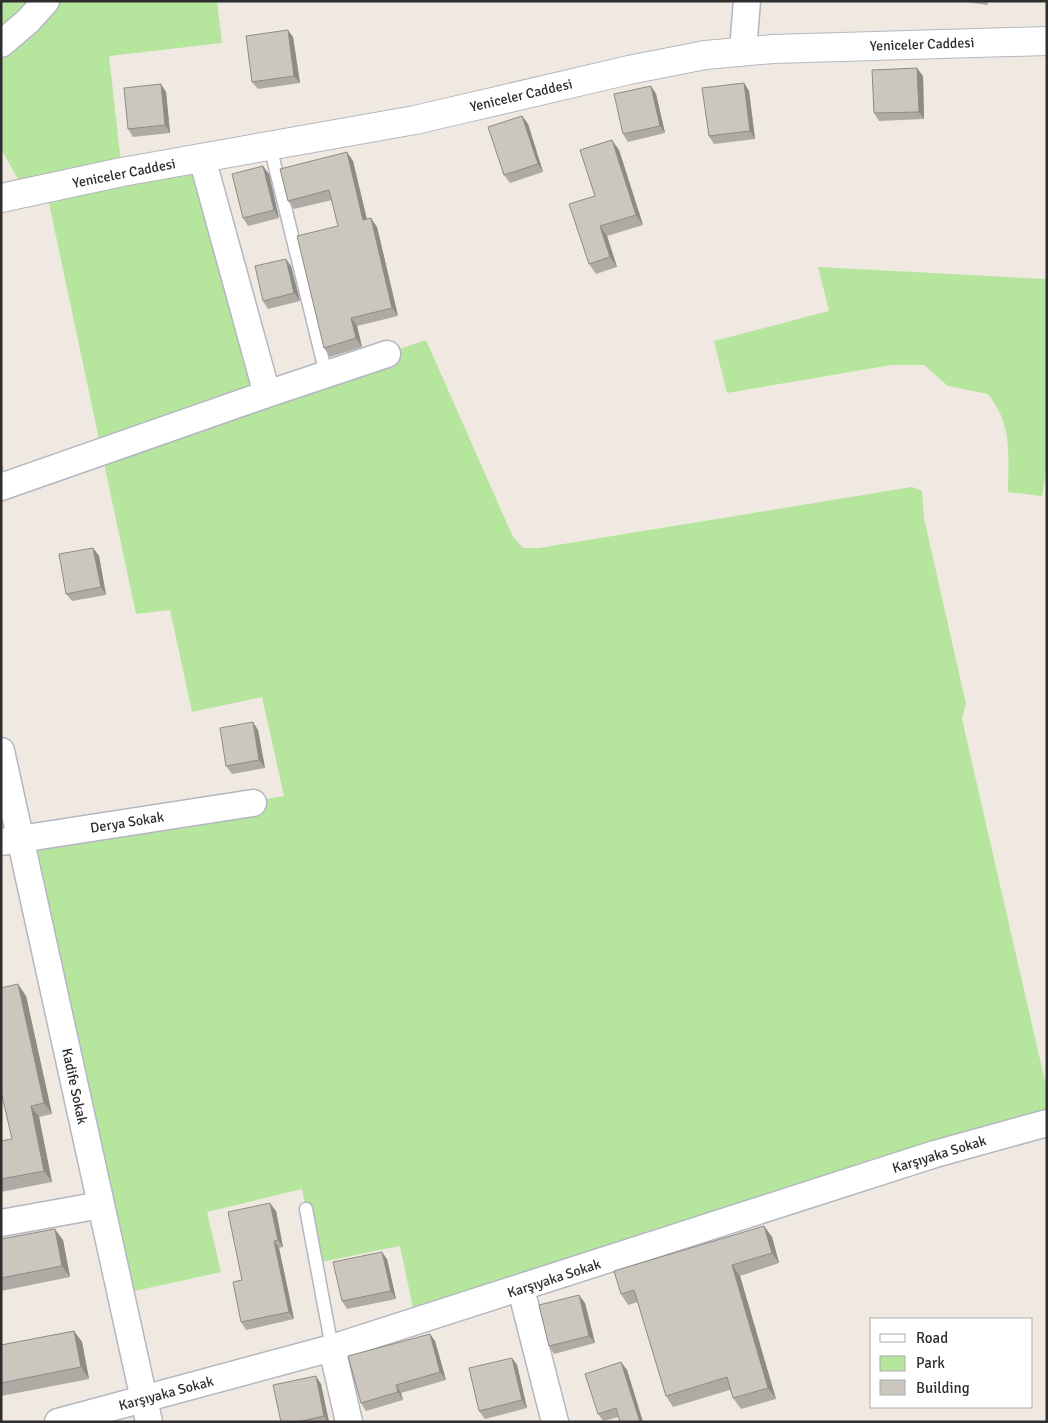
<svg xmlns="http://www.w3.org/2000/svg" width="1048" height="1423" font-family="Signika,sans-serif">
	<style>
		.green { fill: #b6e59e }
		.lines { fill: none; stroke-linecap: round; stroke-linejoin: round }
		.lane-casing { stroke: #b4b7c1; stroke-width: 15 }
		.street-casing { stroke: #b4b7c1; stroke-width: 29 }
		.secondary-casing { stroke: #b4b7c1; stroke-width: 30 }
		.lane { stroke: #fff; stroke-width: 12 }
		.street { stroke: #fff; stroke-width: 26 }
		.secondary { stroke: #fff; stroke-width: 28 }
		.wall { fill: #afaba4 }
		.shaded-wall { fill: #8e8b86 }
		.building { fill: #cbc7bf; stroke: #8e8b86 }
		.labels { text-anchor: middle; stroke-width: 4; stroke-linejoin: round; paint-order: stroke }
		.street-label { font-size: 14px; fill: #2e2e2e; stroke: #fff }
	</style>
	<rect width="100%" height="100%" fill="#efe9e1"/>
	<path class="green" d="M1,1H217L222,43L109,56L122,172L202,158L267,394L426,340L513,537L523,548H539L912,487L922,491L924,518L966,704L962,719L1047,1090V1123L416,1322L400,1246L316,1263L302,1189L207,1212L221,1272L121,1294L21,839L284,796L262,697L192,712L170,610L136,614L46,189L26,193L1,149Z
		M818,267L1047,279V465L1042,496L1008,492C1008,453 1013,426 988,394L948,386L924,365H891L727,393L714,341L829,311Z"/>
	<g class="lines">
		<defs>
			<path id="lane" d="M270,146L326,374
				M306,1209L332,1348"/>
			<path id="street" d="M1,44L28,21L46,1
				M743,50L747,1
				M267,394L387,354
				M1,487L267,394L202,158
				M1,751L149,1422
				M1,842L253,803
				M1,1223L101,1205
				M521,1289L555,1422
				M332,1348L349,1422
				M58,1422L332,1348L935,1154L1047,1123"/>
			<path id="secondary" d="M1,198L122,172L415,120L629,70L705,55L773,49L1047,41"/>
		</defs>
		<use href="#lane" class="lane-casing"/>
		<use href="#street" class="street-casing"/>
		<use href="#secondary" class="secondary-casing"/>
		<use href="#lane" class="lane"/>
		<use href="#street" class="street"/>
		<use href="#secondary" class="secondary"/>
	</g>
	<path class="wall" d="M956,1H988V5Z
		M293,37L300,83L258,89L252,82Z
		M923,76L924,119L879,121L874,113Z
		M744,83L749,91L755,139L714,144L709,136Z
		M651,86L656,94L665,133L628,142L623,134Z
		M166,92L170,133L133,137L128,129Z
		M522,116L528,124L543,172L510,183L504,175Z
		M619,150L643,225L607,236L617,267L596,274L589,264L595,196Z
		M347,152L353,161L367,219L377,227L398,316L357,326L362,347L330,357L324,348L338,226L332,200L294,209L288,201Z
		M269,174L279,218L248,226L243,218Z
		M291,266L300,301L268,309L263,301Z
		M93,548L99,556L106,595L72,601L66,594Z
		M258,730L265,768L232,774L226,766Z
		M26,996L52,1114L39,1117L52,1182L1,1192V1141L12,1139Z
		M276,1211L283,1247L279,1248L294,1319L246,1330L241,1322L242,1280Z
		M764,1226L772,1237L779,1263L740,1276L776,1399L741,1409L733,1398L730,1390L673,1407L666,1396L638,1302L628,1305L621,1294Z
		M1,1239L63,1240L70,1277L1,1291Z
		M387,1259L396,1299L347,1309L342,1301Z
		M585,1303L595,1343L554,1354L549,1346Z
		M74,1331L82,1342L89,1379L1,1396V1345Z
		M430,1334L435,1341L446,1380L401,1393L403,1400L366,1411L361,1403Z
		M512,1358L517,1365L527,1408L485,1419L479,1411Z
		M627,1370L643,1422H620L619,1417L603,1421L598,1414Z
		M321,1384L329,1422H281Z"/>
	<path class="shaded-wall" d="M288,30L293,37L300,83L294,76Z
		M917,68L923,76L924,119L919,112Z
		M744,83L749,91L755,139L750,131Z
		M161,84L166,92L170,133L165,125Z
		M651,86L656,94L665,133L660,126Z
		M522,116L528,124L543,172L538,164Z
		M612,140L619,150L643,225L636,215Z
		M347,152L353,161L369,229L363,220Z
		M263,166L269,174L279,218L274,210Z
		M371,218L377,227L398,316L392,308Z
		M600,226L607,236L617,267L610,257Z
		M286,259L291,266L300,301L294,293Z
		M351,318L357,326L362,347L356,338Z
		M1,459L3,470L1,467Z
		M93,548L99,556L106,595L101,587Z
		M253,722L258,730L265,768L259,760Z
		M18,984L26,996L52,1114L44,1103Z
		M31,1106L39,1117L52,1182L44,1171Z
		M270,1203L276,1211L283,1247L278,1240Z
		M764,1226L772,1237L779,1263L772,1253Z
		M55,1229L63,1240L70,1277L62,1266Z
		M274,1241L279,1248L294,1319L289,1312Z
		M382,1252L387,1259L396,1299L391,1291Z
		M732,1265L740,1276L776,1399L768,1388Z
		M579,1295L585,1303L595,1343L589,1336Z
		M74,1331L82,1342L89,1379L81,1367Z
		M430,1334L435,1341L446,1380L440,1372Z
		M512,1358L517,1365L527,1408L522,1400Z
		M621,1362L627,1370L643,1422H640Z
		M316,1376L321,1384L329,1422H328L324,1416Z
		M396,1385L401,1393L403,1400L398,1392Z"/>
	<path class="building" d="M288,30L294,76L252,82L246,36Z
		M917,68L919,112L874,113L872,70Z
		M744,83L750,131L709,136L702,88Z
		M161,84L165,125L128,129L124,88Z
		M651,86L660,126L623,134L614,94Z
		M522,116L538,164L504,175L488,127Z
		M612,140L636,215L600,226L610,257L589,264L569,204L595,196L580,150Z
		M347,152L363,220L371,218L392,308L351,318L356,338L324,348L297,236L338,226L329,190L288,201L280,169Z
		M263,166L274,210L243,218L232,174Z
		M286,259L294,293L263,301L255,266Z
		M93,548L101,587L66,594L59,554Z
		M253,722L259,760L226,766L220,728Z
		M18,984L44,1103L31,1106L44,1171L1,1179V1141L12,1139L1,1091V988Z
		M270,1203L278,1240L274,1241L289,1312L241,1322L233,1282L242,1280L228,1212Z
		M764,1226L772,1253L732,1265L768,1388L733,1398L727,1377L666,1396L634,1290L621,1294L614,1271Z
		M55,1229L62,1266L1,1278V1239Z
		M382,1252L391,1291L342,1301L333,1262Z
		M579,1295L589,1336L549,1346L539,1305Z
		M74,1331L81,1367L1,1383V1345Z
		M430,1334L440,1372L396,1385L398,1392L361,1403L348,1356Z
		M512,1358L522,1400L479,1411L469,1368Z
		M621,1362L640,1422H620L616,1408L598,1414L585,1374Z
		M316,1376L324,1416L298,1422H281L273,1385Z"/>
	<g class="labels">
		<g class="street-label">
			<text transform="translate(922 44) rotate(-2)" y="5">Yeniceler Caddesi</text>
			<text transform="translate(521 95) rotate(-13)" y="5">Yeniceler Caddesi</text>
			<text transform="translate(124 173) rotate(-11)" y="5">Yeniceler Caddesi</text>
			<text transform="translate(127 822) rotate(-9)" y="5">Derya Sokak</text>
			<text transform="translate(75 1086) rotate(78)" y="5">Kadife Sokak</text>
			<text transform="translate(939 1154) rotate(-17)" y="5">Karşıyaka Sokak</text>
			<text transform="translate(554 1278) rotate(-18)" y="5">Karşıyaka Sokak</text>
			<text transform="translate(166 1393) rotate(-15)" y="5">Karşıyaka Sokak</text>
		</g>
	</g>
	<rect width="1048" height="1423" fill="none" stroke="#2e2e2e" stroke-width="5"/>
	<rect x="870" y="1318" width="162" height="90" fill="#ffffff" stroke="#ababab"/>
	<rect x="880" y="1334" width="25" height="8" fill="#ffffff" stroke="#ababab"/>
	<text x="916" y="1343" font-size="15" fill="#2e2e2e">Road</text>
	<rect x="880" y="1356" width="25" height="15" fill="#b6e59e" stroke="#ababab"/>
	<text x="916" y="1368" font-size="15" fill="#2e2e2e">Park</text>
	<rect x="880" y="1380" width="25" height="15" fill="#cbc7bf" stroke="#ababab"/>
	<text x="916" y="1393" font-size="15" fill="#2e2e2e">Building</text>
</svg>
